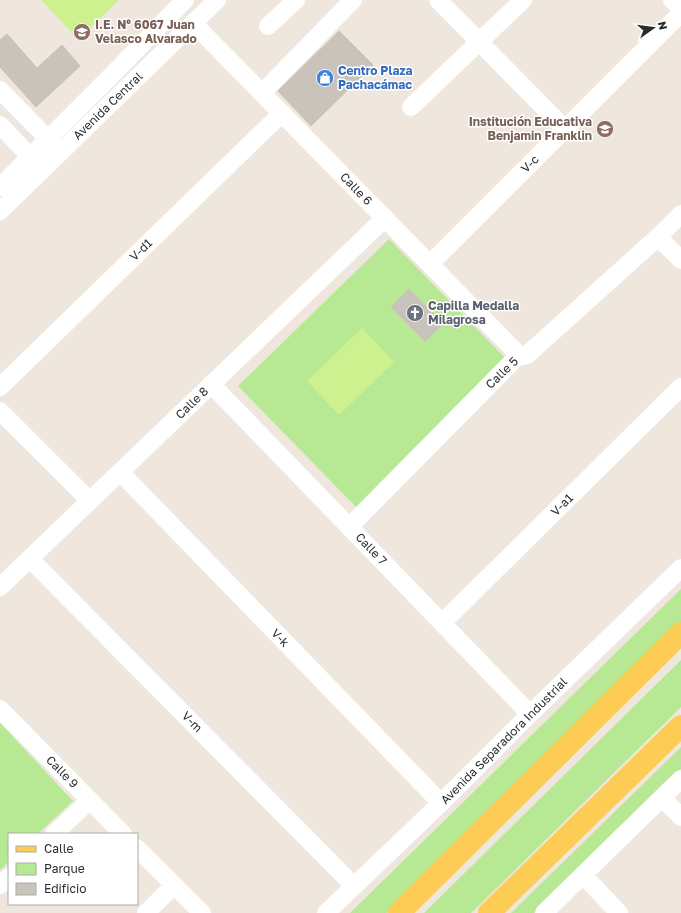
<svg xmlns="http://www.w3.org/2000/svg" width="681" height="913" font-family="'Golos Text',sans-serif">
	<style>
		.green { fill: #b7e995 }
		.pitch { fill: #cef190 }
		.building { fill: #cac3bc; stroke: #cac2b6 }
		.lines { fill: none; stroke-linecap: round; stroke-linejoin: round }
		.minor { stroke: #fff; stroke-width: 18 }
		.major { stroke: #fccc54; stroke-width: 22 }
		.labels { text-anchor: middle; stroke-width: 3; stroke-linejoin: round; paint-order: stroke }
		.education-label { font-size: 12px; font-weight: bold; fill: #785e54; stroke: #fff; text-anchor: start }
		.shop-label { font-size: 12px; font-weight: bold; fill: #366cbe; stroke: #fff; text-anchor: start }
		.street-label { font-size: 12px; fill: #2c2c2c; stroke: #fff }
		.worship-label { font-size: 12px; font-weight: bold; fill: #5b616d; stroke: #fff; text-anchor: start }
	</style>
	<rect width="100%" height="100%" fill="#efe6dd"/>
	<path class="green" d="M389,239L509,362L359,510L238,386Z
		M681,589V624L387,913H350Z
		M681,660V707L471,913H424Z
		M0,723L73,801L38,834H9V862L0,870Z
		M681,747V769L534,913H511Z"/>
	<path class="pitch" d="M41,0H119L78,39Z
		M362,328L394,362L339,415L307,381Z"/>
	<path class="building" d="M339,31L373,65L311,126L278,91Z
		M7,34L37,68L62,45L80,66L36,107L0,67V40Z
		M409,289L443,324L425,341L391,307Z"/>
	<g class="lines">
		<path class="minor" d="M438,0L565,129
			M672,0L681,9
			M193,23L519,355
			M268,26L296,0
			M0,90L56,147
			M262,93L353,0
			M411,107L523,0
			M0,125L38,165
			M0,187L109,78L185,0
			M0,211L217,0
			M658,237L681,260
			M430,264L681,13
			M211,384L530,714
			M0,387L282,113
			M0,411L90,501
			M120,472L441,803
			M349,527L519,355L523,356L527,355L658,237L681,214
			M30,559L354,886
			M0,587L385,218
			M442,623L681,387
			M0,709L123,834
			M662,798L681,817
			M54,834L90,800
			M137,848L202,913
			M583,875L619,913
			M0,885L9,877
			M146,913L174,885
			M326,913L441,803L530,714L681,568
			M544,913L681,779"/>
		<path class="major" d="M399,913L681,633
			M489,913L681,726"/>
	</g>
	<defs>
		<symbol id="school-disc" viewBox="-11 -11 22 22"><circle r="9.5" fill="#8d6e63" stroke="#fff"/><path d="M0-5L7-2L0 1L-7-2ZM-4 1L0 2.5L4 1V4Q0 6-4 4Z" fill="#fff"/></symbol>
		<symbol id="shop-disc" viewBox="-11 -11 22 22"><circle r="9.5" fill="#3f7fe0" stroke="#fff"/><path d="M-5-2.5h2.3a2.7 3.5 0 0 1 5.4 0H5L5.5 6h-11ZM-1.5-2.5h3a1.5 2.3 0 0 0-3 0Z" fill="#fff"/></symbol>
		<symbol id="church-disc" viewBox="-11 -11 22 22"><circle r="9.5" fill="#6b7280" stroke="#fff"/><path d="M-1.2-6h2.4v3.5h3.3v2.4h-3.3V6h-2.4V-.1h-3.3v-2.4h3.3Z" fill="#fff"/></symbol>
	</defs>
	<g fill-rule="evenodd">
		<use href="#school-disc" x="72" y="22" width="20" height="20"/>
		<use href="#shop-disc" x="315" y="68" width="20" height="20"/>
		<use href="#school-disc" x="595" y="119" width="20" height="20"/>
		<use href="#church-disc" x="405" y="303" width="20" height="20"/>
	</g>
	<g class="labels">
		<g class="education-label">
			<text x="95" y="29">I.E. N° 6067 Juan<tspan x="95" dy="14">Velasco Alvarado</tspan></text>
			<text x="592" y="126" text-anchor="end">Institución Educativa<tspan x="592" dy="14">Benjamin Franklin</tspan></text>
		</g>
		<g class="shop-label">
			<text x="338" y="75">Centro Plaza<tspan x="338" dy="14">Pachacámac</tspan></text>
		</g>
		<g class="street-label">
			<text transform="translate(108 106) rotate(-44)" y="4">Avenida Central</text>
			<text transform="translate(530 164) rotate(-45)" y="4">V-c</text>
			<text transform="translate(356 189) rotate(46)" y="4">Calle 6</text>
			<text transform="translate(141 250) rotate(-44)" y="4">V-d1</text>
			<text transform="translate(502 373) rotate(-44)" y="4">Calle 5</text>
			<text transform="translate(192 403) rotate(-44)" y="4">Calle 8</text>
			<text transform="translate(562 505) rotate(-45)" y="4">V-a1</text>
			<text transform="translate(371 549) rotate(46)" y="4">Calle 7</text>
			<text transform="translate(280 638) rotate(46)" y="4">V-k</text>
			<text transform="translate(192 722) rotate(45)" y="4">V-m</text>
			<text transform="translate(504 741) rotate(-45)" y="4">Avenida Separadora Industrial</text>
			<text transform="translate(62 772) rotate(45)" y="4">Calle 9</text>
		</g>
		<g class="worship-label">
			<text x="428" y="310">Capilla Medalla<tspan x="428" dy="14">Milagrosa</tspan></text>
		</g>
	</g>
	<rect x="8" y="833" width="130" height="72" fill="#ffffff" stroke="#ababab"/>
	<rect x="16" y="846" width="20" height="6" fill="#fccc54" stroke="#ababab"/>
	<text x="44" y="853" font-size="12" fill="#2c2c2c">Calle</text>
	<rect x="16" y="863" width="20" height="12" fill="#b7e995" stroke="#ababab"/>
	<text x="44" y="873" font-size="12" fill="#2c2c2c">Parque</text>
	<rect x="16" y="883" width="20" height="12" fill="#cac3bc" stroke="#ababab"/>
	<text x="44" y="893" font-size="12" fill="#2c2c2c">Edificio</text>
	<g transform="translate(653 28) rotate(76)" stroke="#ffffff" stroke-width="3" paint-order="stroke">
	<path d="M0-3L7 15L0 10L-7 15Z" fill="#2c2c2c"/>
	<text y="-6" font-size="11" font-weight="bold" text-anchor="middle" fill="#2c2c2c">N</text>
	</g>
</svg>
